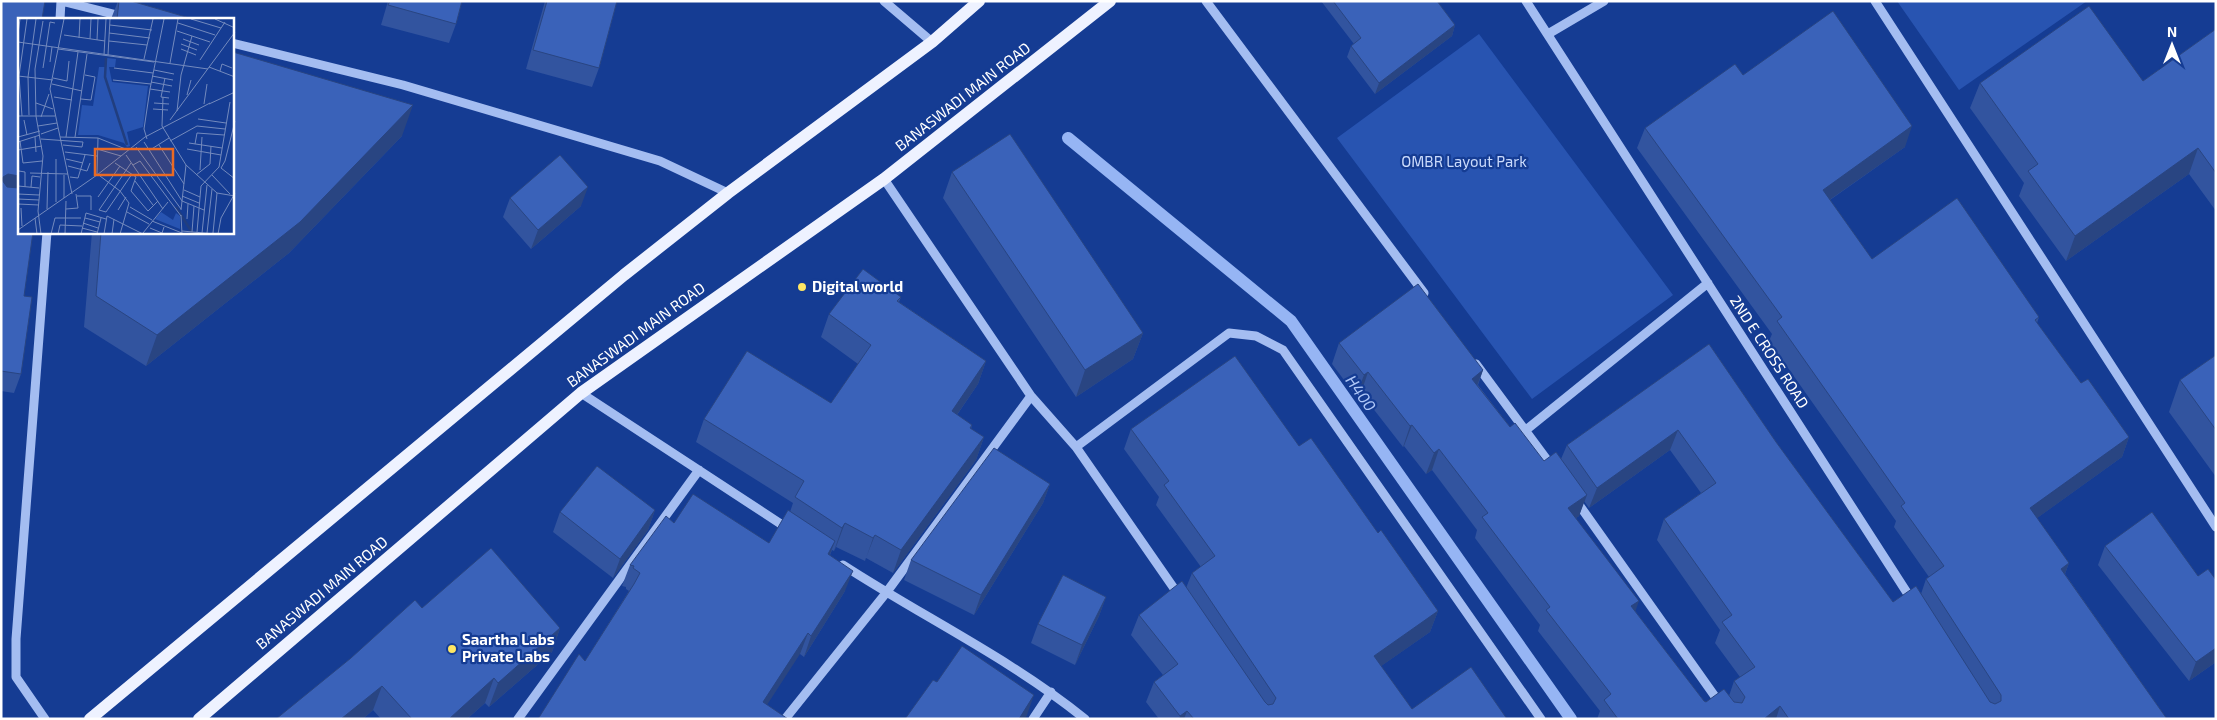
<svg xmlns="http://www.w3.org/2000/svg" width="2217" height="720" font-family="'Exo 2',sans-serif">
	<style>
		.green { fill: #2854b1 }
		.lines { fill: none; stroke-linecap: round; stroke-linejoin: round }
		.stream { stroke: #96b5f4; stroke-width: 12 }
		.minor { stroke: #a4bdf1; stroke-width: 9 }
		.major { stroke: #eef2ff; stroke-width: 12 }
		.wall { fill: #32549f; fill-rule: evenodd }
		.shaded-wall { fill: #294582 }
		.building { fill: #3a62b9; stroke: #294582 }
		.poi-dot { fill: #ffe764; stroke: #153c93; stroke-width: 2 }
		.labels { text-anchor: middle; stroke-width: 4.5; stroke-linejoin: round; paint-order: stroke }
		.street-label { font-size: 15px; fill: #fff; stroke: #153c93 }
		.park-label { font-size: 15px; fill: #cbdbfc; stroke: #153c93 }
		.poi-label { font-size: 15px; font-weight: bold; fill: #fff; stroke: #153c93; text-anchor: start }
		.water-label { font-size: 16px; font-style: italic; fill: #b0c8f8; stroke: #153c93 }
		.inset-river { fill: none; stroke: #213e7f; stroke-width: 2.5 }
		.inset-road { fill: none; stroke: #738abe; stroke-width: 1 }
		.view { fill: #ea6a24; fill-opacity: 0.15; stroke: #ea6a24; stroke-width: 2.5 }
		.inset-edge { fill: none; stroke: #fff; stroke-width: 2.5 }
	</style>
	<rect width="100%" height="100%" fill="#153c93"/>
	<path class="green" d="M1897,1H2087L1959,90Z
		M1479,34L1673,295L1532,399L1337,138Z"/>
	<g class="lines">
		<path class="stream" d="M1068,138L1291,321L1571,719"/>
		<path class="minor" d="M884,1L932,42
			M1206,1L1424,293
			M1526,1L1913,602
			M1875,1L2216,527
			M60,19L61,1L133,19
			M1548,34L1604,1
			M232,43L403,85L660,161L728,193
			M884,179L1031,396L1076,447L1180,597
			M1476,364L1553,468
			M581,393L790,530
			M1526,430L1708,283
			M1076,447L1229,333L1256,336L1283,350L1541,719
			M1575,499L1731,719
			M843,565C923,617 1011,659 1085,719
			M45,719L16,677V639L47,232
			M518,719L699,470
			M785,719L886,593L1031,396
			M1033,719L1051,692"/>
		<path class="major" d="M90,719L624,275L728,193L932,42L979,1
			M199,719L581,393L884,179L1110,1"/>
	</g>
	<path class="wall" d="M1,1L19,19V232L24,296L21,374L14,393L1,391Z
		M118,1H131L193,19H111Z
		M388,1H462L456,24L449,43L381,25Z
		M545,1H617L599,68L592,87L526,69Z
		M1321,1H1437L1455,25L1452,36L1375,94L1347,57L1351,46L1354,44Z
		M2216,29V211L2189,174L2066,261L2019,196L2024,183L1970,108L1980,83L2143,81Z
		M233,52L402,136L289,253L146,366L84,327L92,232H232Z
		M1743,75L1905,147L1830,200L1872,259L2039,317L2037,323L2081,383L2129,437L2122,457L2037,518L2069,563L2065,574L2167,719H1597L1600,711L1538,631L1540,625L1475,538L1477,530L1432,470L1426,474L1404,446L1403,447L1361,393L1356,396L1332,364L1339,343L1483,370L1478,385L1510,427L1544,461L1561,459L1567,445L1709,344L1776,442L1893,602L1921,594L1926,579L1929,577L1894,527L1896,521L1769,341L1772,334L1637,148L1645,128ZM1670,450L1701,493L1664,519L1657,540L1720,630L1715,643L1740,677L1734,681L1729,696L1706,702L1704,701L1635,611L1576,518L1579,516L1584,501L1589,508Z
		M952,172L1143,333L1133,359L1076,397L943,198Z
		M510,198L581,206L531,249L503,217Z
		M901,297L899,302L986,361L978,384L957,415L972,425L971,429L984,437L976,460L893,573L866,558L865,561L836,547L834,551L832,550L830,555L845,591L804,657L800,654L585,661L629,591L626,589V587L622,586L630,565L674,523L769,543L790,512L793,503L696,442L704,419L831,403L858,364L821,337L829,314Z
		M2216,355V477L2169,412L2180,380Z
		M1131,429L1299,446L1378,533L1438,611L1430,632L1381,666L1412,709L1507,719H1159L1146,702L1154,682L1163,675L1131,635L1139,615L1186,588L1192,573L1201,567L1156,505L1159,497L1124,449Z
		M1050,484L1043,503L974,615L904,580L911,560Z
		M655,510L648,530L613,578L553,532L560,512Z
		M2105,546L2198,576L2216,580V662L2189,681L2098,565Z
		M1106,597L1099,616L1075,665L1031,643L1038,624Z
		M422,608L560,628L552,652L489,707L485,703L467,719H381L373,710L363,719H276Z"/>
	<path class="shaded-wall" d="M1455,25L1452,36L1375,94L1379,83Z
		M413,105L402,136L289,253L146,366L157,335Z
		M1912,126L1905,147L1815,210L1823,190Z
		M2198,148L2189,174L2066,261L2075,236Z
		M8,174L19,176V196L1,182L3,177Z
		M588,187L581,206L531,249L538,230Z
		M1143,333L1133,359L1076,397L1085,370Z
		M986,361L978,384L943,435L952,411Z
		M1483,370L1475,391L1472,379Z
		M1368,372L1361,393L1356,396L1364,375Z
		M1412,425L1404,446L1403,447L1410,426Z
		M1678,430L1670,450L1589,508L1597,488Z
		M984,437L976,460L893,573L901,550Z
		M2129,437L2122,457L2022,529L2030,508Z
		M1439,449L1432,470L1426,474L1434,453Z
		M1050,484L1043,503L974,615L981,595Z
		M1587,495L1579,516L1560,529L1568,508Z
		M655,510L648,530L613,578L620,559Z
		M845,523L836,547L834,551L842,528Z
		M875,535L866,558L865,561L873,538Z
		M835,541L827,562L828,554Z
		M2069,563L2061,584V569Z
		M853,571L845,591L804,657L811,636Z
		M1106,597L1099,616L1075,665L1082,645Z
		M1639,601L1632,621L1631,606Z
		M1438,611L1430,632L1367,676L1374,656Z
		M560,628L552,652L489,707L498,683Z
		M808,633L800,654L758,719L763,702Z
		M2216,648V662L2189,681L2196,662Z
		M494,678L485,703L467,719H449Z
		M382,686L373,710L363,719H341Z
		M1034,695L1027,715L1025,719H1019Z
		M1780,706L1776,719H1764Z
		M1187,711L1184,719H1179L1180,716Z"/>
	<path class="building" d="M1,1H45L42,19H19V176L8,174L3,177L2,180L7,187L19,188V232H33L24,296L32,297L21,374L1,371Z
		M119,1H131L193,19H117Z
		M390,1H462L456,24L388,5Z
		M547,1H617L599,68L533,50Z
		M1333,1H1437L1455,25L1379,83L1351,46L1361,38Z
		M2089,6L2143,81L2216,29V173L2198,148L2075,236L2028,171L2038,164L1980,83Z
		M1833,11L1912,126L1823,190L1872,259L1957,198L2039,317L2035,320L2081,383L2088,379L2129,437L2030,508L2069,563L2061,569L2167,719H1789L1780,706L1764,719H1618L1604,700L1611,694L1546,610L1550,607L1482,517L1488,513L1439,449L1434,453L1412,425L1410,426L1368,372L1364,375L1339,343L1418,284L1483,370L1472,379L1510,427L1515,423L1544,461L1556,452L1587,495L1568,508L1639,601L1631,606L1704,701L1706,702L1724,689L1734,702L1742,703L1745,697L1734,681L1755,667L1722,622L1732,615L1664,519L1716,483L1678,430L1597,488L1567,445L1709,344L1776,442L1893,602L1916,586L1990,702L1995,704L2001,701V695L1926,579L1944,566L1901,506L1905,503L1777,321L1782,317L1645,128L1735,64L1743,75Z
		M232,30H234L233,52L413,105L300,222L157,335L96,296L101,232H232Z
		M1010,134L1143,333L1085,370L952,172Z
		M560,155L588,187L538,230L510,198Z
		M863,269L901,297L897,301L986,361L952,411L972,425L970,428L984,437L901,550L875,535L873,538L845,523L842,528L795,497L804,481L704,419L747,351L831,403L871,345L829,314Z
		M2216,355V430L2180,380Z
		M1235,356L1299,446L1311,438L1378,533L1381,530L1438,611L1374,656L1412,709L1471,667L1507,719H1194L1187,711L1180,716L1154,682L1178,664L1139,615L1182,581L1265,702L1268,705L1273,704L1276,698L1192,573L1215,556L1164,485L1169,481L1131,429Z
		M994,448L1050,484L981,595L911,560Z
		M597,466L655,510L620,559L560,512Z
		M693,494L769,543L788,510L835,541L828,554L853,571L811,636L808,633L763,702L788,719H538L579,654L585,661L634,584L640,573L633,568L634,566L630,565L666,516L674,523Z
		M2152,512L2198,576L2208,569L2216,580V648L2196,662L2105,546Z
		M491,548L560,628L498,683L494,678L449,719H412L382,686L341,719H276L351,658L415,600L422,608Z
		M1063,575L1106,597L1082,645L1038,624Z
		M962,646L1034,695L1019,719H905L933,680L937,682Z"/>
	<g class="poi-dot">
		<circle cx="802" cy="287" r="5"/>
		<circle cx="452" cy="649" r="5"/>
	</g>
	<g class="labels">
		<g class="street-label">
			<text transform="translate(963 97) rotate(-38)" y="5">BANASWADI MAIN ROAD</text>
			<text transform="translate(636 335) rotate(-36)" y="5">BANASWADI MAIN ROAD</text>
			<text transform="translate(1769 352) rotate(57)" y="5">2ND E CROSS ROAD</text>
			<text transform="translate(322 593) rotate(-40)" y="5">BANASWADI MAIN ROAD</text>
		</g>
		<g class="park-label">
			<text x="1464" y="167">OMBR Layout Park</text>
		</g>
		<g class="poi-label">
			<text x="812" y="292">Digital world</text>
			<text x="462" y="645">Saartha Labs<tspan x="462" dy="17">Private Labs</tspan></text>
		</g>
		<g class="water-label">
			<text transform="translate(1361 393) rotate(55)" y="6">H400</text>
		</g>
	</g>
	<g transform="translate(18 18)">
		<rect width="216" height="216" fill="#153c93"/>
		<path d="M89,40L98,41L97,49H91L94,64L130,68L125,109L109,114L112,128L109,129L106,125L80,117H60L64,87L75,88L81,49H88ZM143,194L155,202L158,195L162,198V211L137,201Z" fill="#2854b1"/>
		<path class="inset-river" d="M88,40L87,59L109,127M158,189L175,216"/>
		<path class="inset-road" d="M46,1L32,71L54,176M173,1L203,10M197,1L217,10M160,5L197,17M92,7L134,12M159,13L192,24M91,15L132,20M0,16L2,1M46,17L87,23M61,20L62,1M72,21L73,1M165,21L181,27M79,22L80,1M91,23L129,27M0,24L190,51M163,26L179,32M40,31L136,44M163,31L178,37M86,37L88,1M90,37L92,1M126,41L135,1M182,42L207,4M32,44L34,29M152,45L160,1M191,49L217,59M25,50L32,4L37,5M96,50L135,55M136,52L156,56M202,53L204,46L214,50M0,58L35,62M134,58L155,62M35,60L49,63L51,43M147,60L143,79L151,80M95,62L133,66M133,64L154,68M34,66L64,73M132,71L152,74M169,77L173,62M36,79L54,82M145,79L144,108L168,147L199,175L217,178M63,81L73,82L77,59L67,57M18,85L35,91M136,85L151,86M186,86L189,66M191,86L217,74M135,91L150,92M159,93L163,57L174,18M11,97L10,59L18,1M0,98H37M4,98L1,58L9,1M18,98L25,138L20,193L23,216M18,98L17,51L25,3M23,99L31,76M180,101L208,105M6,102L9,117M152,102L217,14M20,108L39,105M23,116L40,110M0,119L22,113M17,119L18,134M42,119L80,120L110,132M48,119L60,34M57,119L69,36M23,121L65,124L64,129L45,127M129,121L126,111L132,71L146,1M2,123L5,145L24,143M152,123L179,108L207,111M0,124L22,117M126,124L164,183L186,192M171,125L204,130M177,126L179,115L206,117M141,127L166,166M118,129L163,191M79,131L103,138M169,131L203,137M0,132L24,128M132,132L151,120M47,134L79,138M108,137L145,191M48,141L65,145M97,145L118,159L113,173L130,193L140,183M113,145L81,192L88,194L114,156M115,147L122,143L163,198M50,148L69,153L72,145M201,149L212,84M203,150L207,143L217,103M203,150L217,161M182,152L184,119M1,153L7,154V169M12,155L50,156M79,157L80,120M178,157L192,146L193,128M194,157L212,176M82,158L102,173L111,185L102,216M52,159L60,160L67,137M117,163L135,187M0,168L21,170M13,169L14,158L22,159M166,172L182,179M0,176L21,177M59,178H73V192M164,178L181,185M80,179L102,148M46,180V157M0,181L21,182M38,184V141M0,186L21,187M112,189L134,202M3,190L4,208M29,191L30,154M48,191L60,190L58,176M100,192L108,179M163,192L168,147M109,194L131,206M163,197L164,216M17,200L19,216M67,200L82,204M169,201L170,186M134,203L164,215M65,205L80,210M64,210L79,214M132,210L144,215L146,209M0,212L79,157L127,119L192,85M164,213L197,216M174,214L176,188M179,214L183,168L201,149M125,215L150,184M184,215L189,167M189,215L194,171M195,215L199,175M33,216L37,200H63M40,216L42,207L64,208M47,216L48,183M63,216L68,195L88,201M79,216L83,200M86,216L89,198L125,216M94,216L96,201M200,216L203,200L217,175"/>
		<path class="view" d="M77,131H155V157H77Z"/>
		<rect width="216" height="216" class="inset-edge"/>
	</g>
	<rect width="2217" height="720" fill="none" stroke="#ffffff" stroke-width="5"/>
	<g transform="translate(2172 45)" stroke="#153c93" stroke-width="4" paint-order="stroke">
	<path d="M0-4L9 19L0 12L-9 19Z" fill="#ffffff"/>
	<text y="-8" font-size="14" font-weight="bold" text-anchor="middle" fill="#ffffff">N</text>
	</g>
</svg>
